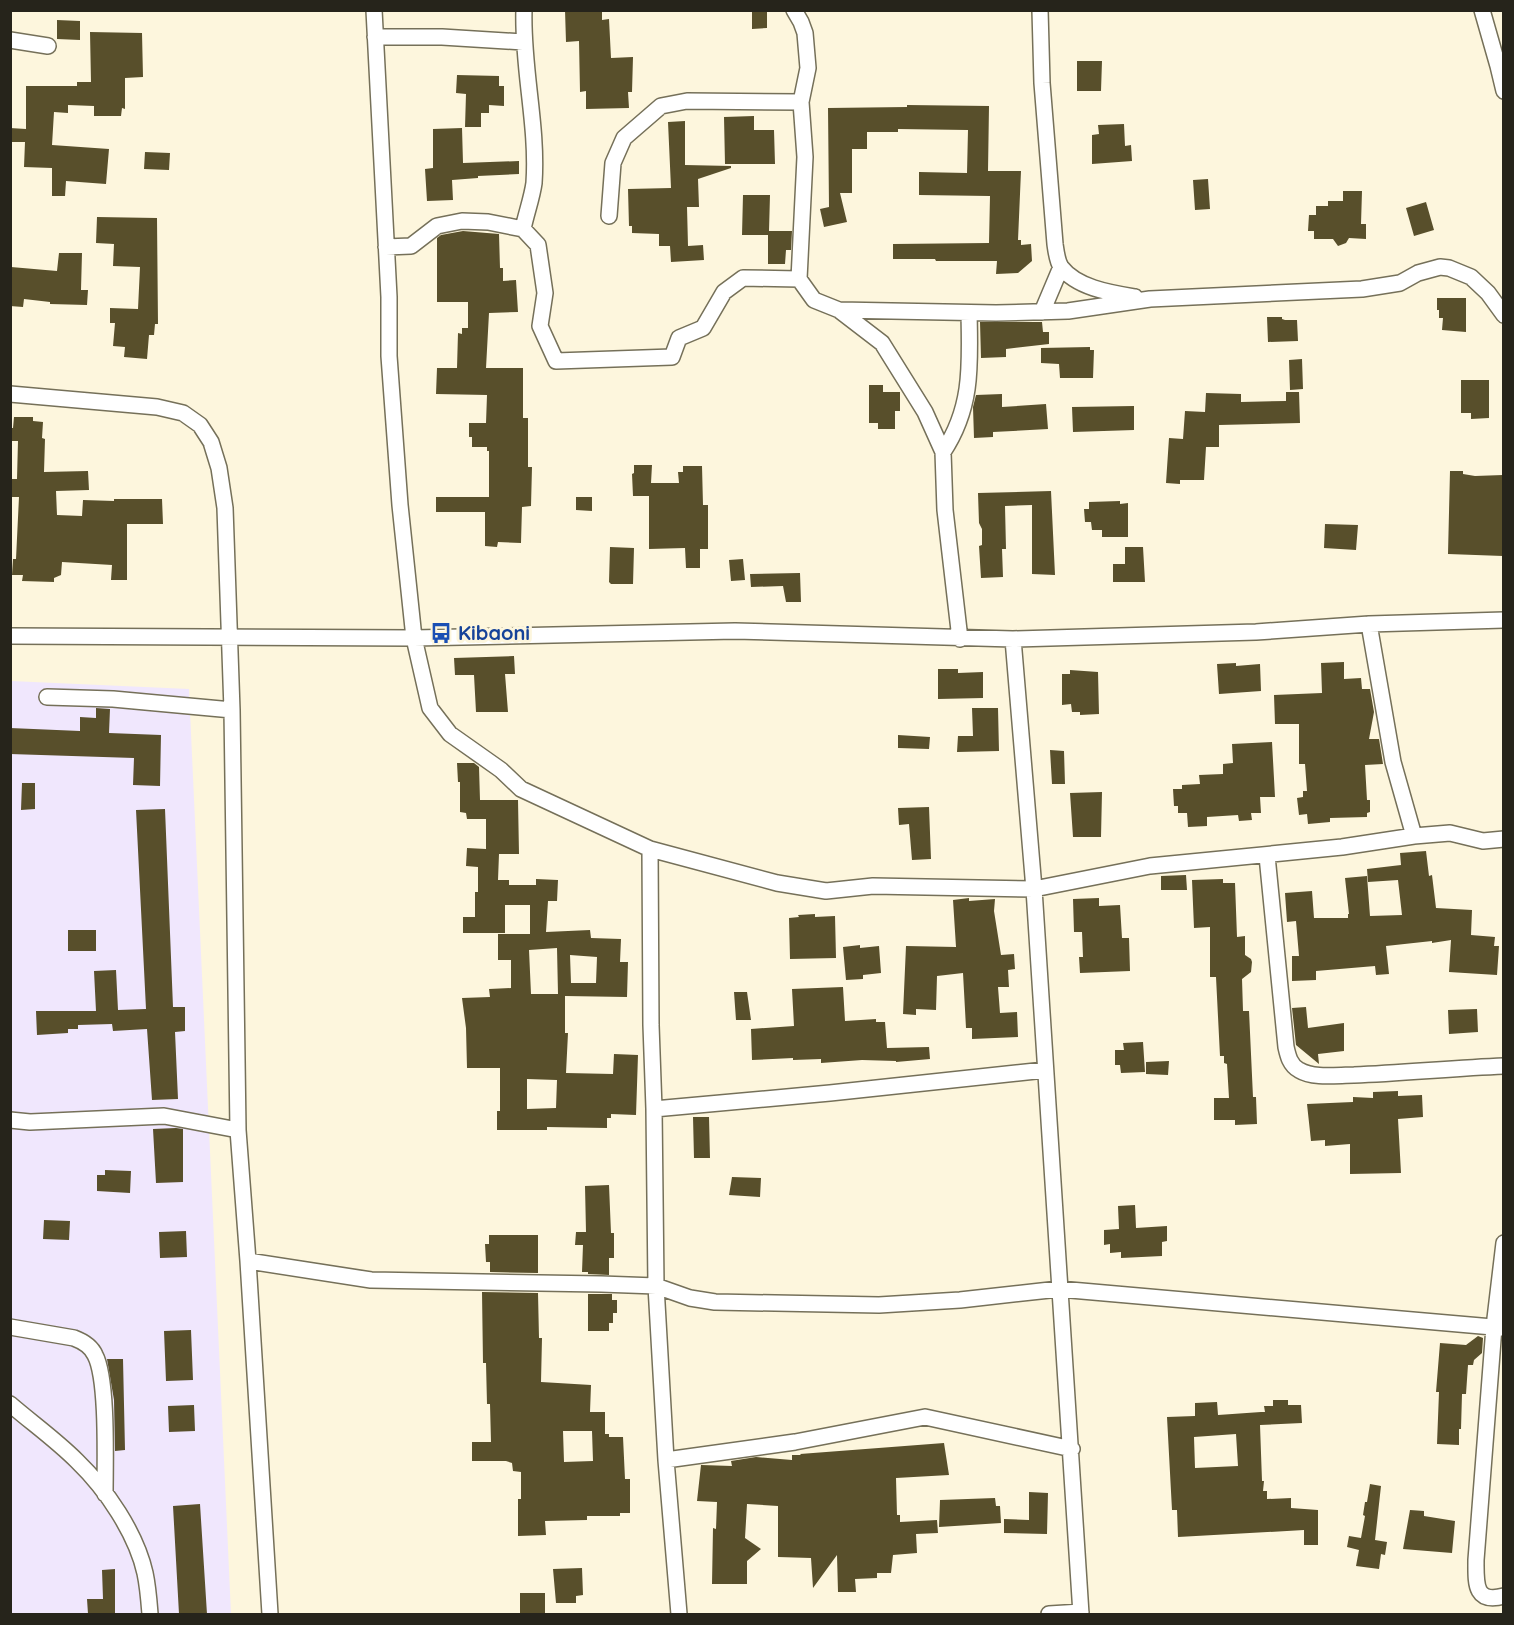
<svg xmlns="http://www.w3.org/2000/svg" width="1514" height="1625" font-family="Quicksand,sans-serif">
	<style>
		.commercial { fill: #f0e7fd }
		.building { fill: #584f2b; fill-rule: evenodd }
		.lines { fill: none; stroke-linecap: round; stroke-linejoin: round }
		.minor-casing { stroke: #757059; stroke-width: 18 }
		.minor { stroke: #fff; stroke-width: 15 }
		.labels { text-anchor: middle; stroke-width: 6; stroke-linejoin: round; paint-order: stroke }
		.transit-label { font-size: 20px; font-weight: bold; fill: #164399; stroke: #fdf6dd; text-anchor: start }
	</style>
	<rect width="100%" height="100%" fill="#fdf6dd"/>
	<path class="commercial" d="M11,681L189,689L231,1614H11Z"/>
	<path class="building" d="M565,10H602V20L609,19L611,58L633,57L632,92H628L629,108L586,109V91L580,92L579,41L566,42Z
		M752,10H767V28L752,29Z
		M57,20L80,21V40L57,39Z
		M90,32L142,33L143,77L125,78V109L122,108L121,116H94V106L68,105V113L54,112L52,145L109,149L106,184L66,181L65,196H52V168L24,167L25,142H10V128L26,129V86H77V82H91Z
		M1077,61H1102L1101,91H1077Z
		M457,75L499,76V86H504V106L489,105V113H481V127H465L466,94L456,93Z
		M907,105L989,106L988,171H1021L1018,240H1021V245L1031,244L1032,261L1018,273L996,274L997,261H936L935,259H893V244L989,243L990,196L919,195V172L967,173L968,130L898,129V132H867V149H852V193H840L847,222L824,227L820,209L829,207L828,108L907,107Z
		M754,116V130H774L775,164H725L724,117Z
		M685,121V165L731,166V168L698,179L699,207H687L688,246L703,245L704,260L671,262L670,246H659V234L632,233V226H629L628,189L671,188L668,122Z
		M1124,124L1125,146L1131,145L1132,161L1092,164V135L1099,134L1098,125Z
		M462,128L463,163L519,161V174L478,176V178L452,180L453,200L427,201L425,169L433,168V129Z
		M145,152L170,153L169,170L144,169Z
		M1208,179L1210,209L1195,210L1193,180Z
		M1343,191H1362L1361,224H1366V239L1349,238L1346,243L1338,246L1333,239H1314V231H1308L1309,215H1316V206H1328V201H1343Z
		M743,195H770L769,231H792L791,250H786L785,264H768V235H742Z
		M1426,202L1434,230L1414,236L1406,208Z
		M97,217L157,218L158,324H155L154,335H149L147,359L124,357L125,347L113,346L115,323H110V308L138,309L140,267L113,266L114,244L96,243Z
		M463,231L499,234L500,268H503V281L516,280L518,312L489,313L486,368H523V418H528V467H532L531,506L522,507L521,543L498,542L497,547L485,546V512H436V497H489V451H487V447H472V437H469V423H486L487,395L436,394L437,368H457L458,333L462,334V328H468V302H437V238L441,235Z
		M59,253H82L81,290H88L87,305L50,304V302L24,299L23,307L10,306L11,267L57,271Z
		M1437,298H1466V332L1442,330L1443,318H1439V310H1437Z
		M1267,317H1282V319L1285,320H1297L1298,341L1268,342Z
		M980,322H1042L1043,332H1049V344L1006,349V357L981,358Z
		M1090,347V350H1094L1093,378H1060L1059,364L1041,363V348Z
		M1302,359L1303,389L1290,390L1289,360Z
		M1461,380H1489V418L1471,419V413H1461Z
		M869,385H883V392H900V411H895V429H878V423H869Z
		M1286,392H1299L1300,423L1219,425V447H1206L1204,480H1180V484L1166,483L1169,438L1183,439L1185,411L1205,412L1206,393L1241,394V402L1286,401Z
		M1002,394V407L1046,404L1048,429L993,432V437L974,438L973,407L976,395Z
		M1134,406V430L1073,432L1072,407Z
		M14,417H33V421L43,422L42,438L45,439L44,472L88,471L89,490L56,491L57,515L82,516L83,500L114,501V499H162L163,524H127V580H111L112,565L62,562L61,575L54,578V582L22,581L23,575H12L13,559H16L19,497H10V479H17L18,441H10V428H13Z
		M634,465H652L651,483H679L678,472H683V466H702L703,505H708V549H700V568H686L685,548L649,549V496H633L632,474L634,473Z
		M1450,471H1463V474L1475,476L1503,475V556L1448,554Z
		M1051,491L1055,575L1032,574V505L1005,506L1006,549H1002L1003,577L981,578L979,546L982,545V529L979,523L978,493Z
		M576,497H592V511L576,510Z
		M1120,501V504L1128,503V537H1102V530H1092L1091,522H1085L1084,509H1089V502Z
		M1325,524L1358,525L1356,550L1324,548Z
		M610,547L634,548L633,584H611L609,582Z
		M1125,547H1143L1145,582H1113V564H1125Z
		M743,559L745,580L731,581L729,560Z
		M800,573L801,602H786L783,586L751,587L750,574Z
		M514,656L515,674H505L508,712H476L474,675H455L454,658Z
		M1344,662V679L1361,678L1362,689H1370L1374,712L1369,739H1379L1383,764L1365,765L1367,800H1370V812L1367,813V817L1330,818V822L1308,824L1307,814L1299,815L1297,798L1303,797V791H1307L1305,764H1299V724H1275L1274,695L1322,693L1321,663Z
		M1236,663V666L1260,664L1261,691L1219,694L1217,664Z
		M938,669H958V673L983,672V698L938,699Z
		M1070,670L1098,672L1099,714L1080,715V712H1072L1071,704L1062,705V674H1070Z
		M96,708L110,709L109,733L161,735L160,786L133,785L134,758L10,754V728L80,731V717L96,718Z
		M972,708H998L999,751L957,752L958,736H973Z
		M898,735L930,737L929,749L898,748Z
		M1272,742L1275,797H1260L1261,813H1251L1252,820L1239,821L1238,815L1207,817V826L1188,827L1187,813H1178V806H1174L1173,789H1182V785L1200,784L1199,775L1223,774V764L1233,763L1232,744Z
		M1050,750L1064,751L1065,784H1052Z
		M457,763H474L479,767L480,800H518L519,854H499L498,880H509V885H536V879L558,880L557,901H548L546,932L590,930L591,938L621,939L620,962H628L627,997L565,996V1033H568L566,1073L613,1074L614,1054L638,1055L636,1115L611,1114V1118H607V1128L547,1127V1130H497V1111H500V1068H467L466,1028L462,998L490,997L489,989L511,988V960H498V934H530V905H505V933H463V917H475V892H478V867L466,866L467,848L486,849V819H467L466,813L460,812V782H458ZM557,948L558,994H531L529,950ZM570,955L597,957L596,983H571ZM527,1079L557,1080L556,1108L527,1109Z
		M22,783H35V809L21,810Z
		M1102,792L1101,837H1073L1070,793Z
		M929,807L931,859L912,860L909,824L899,825L898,808Z
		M165,809L173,1007H185V1031L175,1032L178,1099L152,1100L147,1029L113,1031L112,1024L78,1025V1029H68V1033L37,1035L36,1011H96L94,971L116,970L118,1010L146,1009L136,810Z
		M1426,851L1429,876L1432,875L1436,908L1472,910L1471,935L1495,937L1494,946H1499L1497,975L1449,972L1451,940L1432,943V941L1386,946L1389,974L1376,975L1375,966L1316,971V980L1292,981V956H1299L1296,921L1287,922L1285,893L1312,891L1314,918H1348V914H1349L1345,878L1367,876L1370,916L1402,915L1398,880L1368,882L1367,869L1401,865L1400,853Z
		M1186,875L1187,890H1161V876Z
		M1223,879V883H1235L1237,937L1245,936V955L1251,959L1252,962L1251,972L1242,979L1243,1011H1249L1253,1097H1256L1257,1124L1235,1125V1120H1214V1098H1229L1227,1064L1224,1063V1056H1220L1216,977H1210V927L1194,928L1192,880Z
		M969,898V901L995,899L994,911L1001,955L1014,954L1015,969L1008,970L1009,987H998L1000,1013L1017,1012L1018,1037L972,1039V1028H966L963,973L937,976L936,1010L916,1009V1015L903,1014L906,946L956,947L953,900Z
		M1099,898V906L1120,905L1122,938H1129L1130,971L1080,973L1079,957H1083L1082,932H1074L1073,899Z
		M815,914V917L835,916L836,958L790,959L789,918L799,917L798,915Z
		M68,930H96V951H68Z
		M860,945V948L879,946L881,973L863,975V979L846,980L843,947Z
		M843,987L845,1021L876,1019V1022H885L887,1048L929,1047L930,1059L896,1062V1061L862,1060L821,1063V1059L793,1060V1058L752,1060L751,1029L794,1026L792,989Z
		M734,992H747L751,1020H736Z
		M1306,1007L1308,1028L1344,1023V1051L1318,1054L1319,1064L1296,1045L1292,1008Z
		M1477,1009L1478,1032L1449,1034L1448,1010Z
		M1143,1042L1145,1072L1121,1073L1120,1065H1115V1050H1124L1123,1043Z
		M1169,1061L1168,1075L1146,1074V1062Z
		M1398,1091V1096L1422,1095L1423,1117L1398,1119L1401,1173L1350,1174V1144L1325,1146V1140L1311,1141L1307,1104L1353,1102V1097L1373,1098V1092Z
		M693,1117H709L710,1158H694Z
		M176,1128L183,1129V1182L156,1183L153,1129Z
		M105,1170L131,1171L130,1193L97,1191V1175H105Z
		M732,1177L761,1178L760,1197L729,1195Z
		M609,1185L611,1233H614V1258H609V1275L588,1274V1272H582L583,1245H575L576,1232H586L585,1186Z
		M1135,1205L1136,1228L1167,1226V1241L1162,1242V1256L1121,1258V1252L1110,1253V1244L1104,1245V1230L1119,1229L1118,1206Z
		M44,1220L70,1221L69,1240L43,1239Z
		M186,1231L187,1257L160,1258L159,1232Z
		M489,1235H538V1273L490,1272V1262H486L485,1244H489Z
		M482,1292L538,1293L539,1338H542L541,1382L591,1385L590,1412H605V1434H609V1437H623L625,1479H630V1513H620V1516H587V1520L545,1521L546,1535L518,1536V1499H521V1472L513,1471L512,1463L506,1461H472V1442H491L490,1404H487L486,1363H483ZM563,1431H592L593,1461L564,1462Z
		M588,1294H612V1300H617V1313H613V1323H609V1331H588Z
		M191,1330L193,1380L166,1381L164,1331Z
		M1478,1336L1483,1338L1482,1353L1474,1360L1473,1365H1468L1466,1394H1462L1461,1429H1459V1445L1437,1444L1439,1392H1436L1440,1343L1466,1345Z
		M123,1359L125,1450L115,1451L114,1400L107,1359Z
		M1273,1400H1288V1405H1301L1302,1423L1260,1425L1262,1481H1264L1263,1491H1267V1499L1291,1498V1508L1318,1510V1545H1304V1530L1178,1537L1177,1510H1172L1167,1417L1195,1416V1403L1217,1402L1218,1415L1261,1412H1265L1264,1406H1273ZM1236,1434L1238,1466L1195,1468L1194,1437Z
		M194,1405L195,1431L169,1432L168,1406Z
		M944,1443L949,1475L896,1478L897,1515H900V1522L937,1520L938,1533L916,1534L917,1553L893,1555L891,1573H877V1578L855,1579L856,1592H838L837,1555L813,1588L811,1558L778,1557V1506L747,1504L745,1538L761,1549L747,1561V1584H712L713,1528L716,1529L717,1502L697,1501L701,1465L732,1466L731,1461L756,1457L792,1460V1455H801L800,1454Z
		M1370,1484L1381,1486L1375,1540L1387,1542L1385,1555L1381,1554L1379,1569L1356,1566L1359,1550L1347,1547L1349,1536L1361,1538L1365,1516L1363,1515L1365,1502H1367Z
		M1029,1492L1048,1493L1047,1534L1004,1533V1519L1029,1520Z
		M995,1498L996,1506H1000L1001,1523L939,1527L940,1500Z
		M200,1504L207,1614H179L173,1506Z
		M1410,1510L1424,1511V1516L1455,1521L1452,1553L1403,1549Z
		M582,1568L583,1595L576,1596V1603H556L553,1569Z
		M115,1569V1614H88L87,1599H103L102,1570Z
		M520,1593H545V1614H520Z"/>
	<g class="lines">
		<defs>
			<path id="minor" d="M374,10L389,297V356L400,505L414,638L430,708L450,734L501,770L521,789L650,849L777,883L826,891L873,886L1034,889L1150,866L1342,847L1414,836L1450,833L1483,841L1504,839
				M794,10L801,22L805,33L808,68L801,102L805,157L799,279
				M1040,10L1042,83L1055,244C1056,251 1057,261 1061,267C1077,288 1111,293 1135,297
				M1482,10L1498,66L1504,91
				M375,37H442L523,42
				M10,40L48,46
				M609,216L613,163L624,138L661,106L687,101L801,102
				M523,229C526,214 532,198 534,183C538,125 522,68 524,10
				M386,247L411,246L437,226L462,221L488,222L523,229L538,245L545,293L540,326L556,361L672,357L679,338L703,328L724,292L743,278L799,279L814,300L839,310L996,313L1068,311L1150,299L1362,289L1400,283L1418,273L1440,267L1449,268L1471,277L1488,293L1504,315
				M839,310L882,343L925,412L943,452L945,510L960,639
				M1042,312L1061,267
				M10,394L157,407L183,413L200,425L211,442L219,468L225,508L232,710L238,1130L248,1261L270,1614
				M943,452C973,407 970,364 969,313
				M1369,624L1393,762L1414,836
				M10,636L414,638L735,631L1013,639L1256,632L1369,624L1504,620
				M1013,639L1034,889L1081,1614
				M47,697L113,699L232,710
				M650,849L651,1025L654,1109L656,1286L666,1460L679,1614
				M1267,856L1286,1047C1288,1056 1290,1065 1299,1070C1314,1079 1337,1075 1354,1075C1404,1073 1454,1068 1504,1066
				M654,1109L830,1093L1045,1070
				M10,1120L30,1122L164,1116L238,1130
				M1504,1243L1494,1327L1476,1560C1476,1583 1474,1604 1504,1596
				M248,1261L371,1280L601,1284L656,1286L690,1298L715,1302L879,1305L960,1300L1059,1289L1504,1328
				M10,1327L74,1338C82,1341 91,1346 95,1355C108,1379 105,1463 105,1494
				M10,1404C32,1423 56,1440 77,1461C106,1489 136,1533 145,1573C148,1587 149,1601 150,1614
				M666,1460L795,1442L925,1417L1072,1449
				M1049,1614L1081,1612"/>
		</defs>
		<use href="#minor" class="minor-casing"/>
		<use href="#minor" class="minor"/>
	</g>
	<defs>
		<symbol id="bus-bare" viewBox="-9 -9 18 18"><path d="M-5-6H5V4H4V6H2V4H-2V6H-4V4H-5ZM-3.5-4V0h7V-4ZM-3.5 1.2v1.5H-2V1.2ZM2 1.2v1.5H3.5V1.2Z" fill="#1a4fb4" stroke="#fdf6dd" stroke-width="2.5" paint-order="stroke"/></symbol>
	</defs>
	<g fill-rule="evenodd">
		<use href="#bus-bare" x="426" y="618" width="30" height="30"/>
	</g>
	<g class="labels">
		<g class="transit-label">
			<text x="458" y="640">Kibaoni</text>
		</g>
	</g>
	<rect width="1514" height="1625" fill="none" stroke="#26241b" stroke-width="24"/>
</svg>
